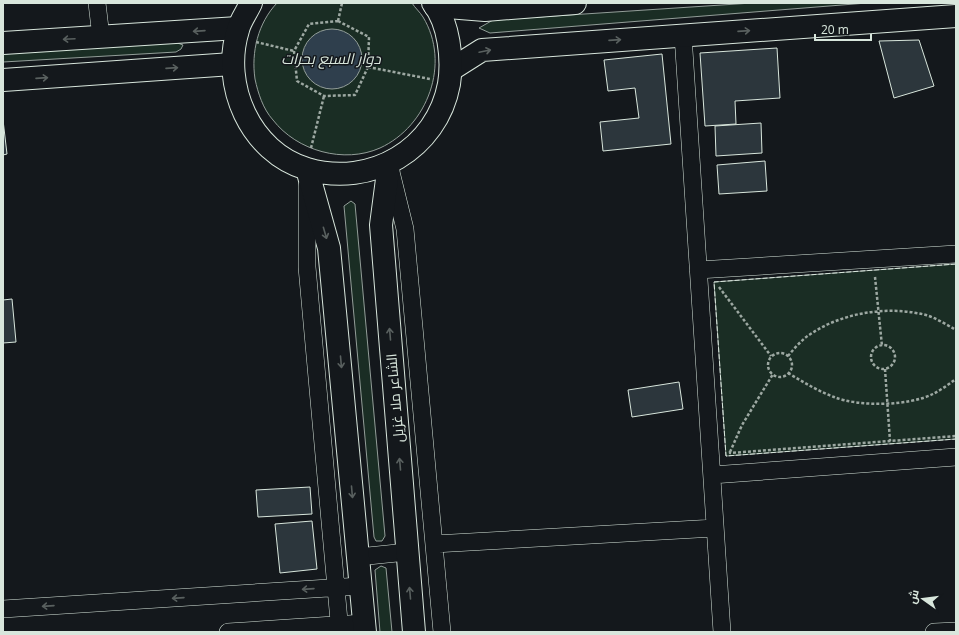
<svg xmlns="http://www.w3.org/2000/svg" width="959" height="635" font-family="'Open Sans',Cairo,sans-serif">
	<style>
		.green { fill: #1a2d24; stroke: #939e99 }
		.water { fill: #2f3f4d; stroke: #939e99 }
		.building { fill: #2c363c; stroke: #d8e6dc }
		.lines { fill: none; stroke-linecap: round; stroke-linejoin: round }
		.street-casing { stroke: #d8e6dc; stroke-width: 18 }
		.secondary-casing { stroke: #d8e6dc; stroke-width: 24 }
		.primary-casing { stroke: #d8e6dc; stroke-width: 24 }
		.path { stroke: #9da8a2; stroke-width: 2.5; stroke-dasharray: 3 2; stroke-linecap: butt }
		.street { stroke: #14181c; stroke-width: 17 }
		.secondary { stroke: #14181c; stroke-width: 22 }
		.primary { stroke: #14181c; stroke-width: 22 }
		.fence { stroke: #d8e6dc; stroke-width: 1; stroke-dasharray: 5 2; stroke-linecap: butt }
		.oneway { stroke: #59605f }
		.labels { text-anchor: middle; stroke-width: 3; stroke-linejoin: round; paint-order: stroke }
		.street-label { font-size: 14px; fill: #d8e6dc; stroke: #14181c }
		.water-label { font-size: 15px; font-style: italic; fill: #d8e6dc; stroke: #14181c }
	</style>
	<rect width="100%" height="100%" fill="#14181c"/>
	<path class="green" d="M277,3H412C415,8 420,12 423,17C451,63 428,126 380,148C344,164 297,151 273,120C263,109 258,93 255,79C251,52 258,23 277,3Z
		M752,3H867L490,33L479,28L493,20Z
		M175,42L183,45L181,49L176,52L3,62V54Z
		M351,201L355,204L385,536L382,541H376L374,537L344,206Z
		M956,264V439L726,456L714,282Z
		M381,566L386,568L392,632H380L375,570Z"/>
	<path class="water" d="M302 59a30 30 0 1 1 60 0a30 30 0 1 1-60 0Z"/>
	<path class="building" d="M919,40L934,86L894,98L879,41Z
		M777,48L780,98L735,101L736,124L705,126L700,53Z
		M662,54L671,144L603,151L600,122L639,118L635,88L608,91L604,60Z
		M3,120L7,154L3,155Z
		M761,123L762,153L716,156L715,126Z
		M765,161L767,191L719,194L717,165Z
		M12,299L16,342L3,343V300Z
		M679,382L683,409L632,417L628,390Z
		M310,487L312,514L258,517L256,490Z
		M312,521L317,569L280,573L275,524Z"/>
	<g class="lines">
		<defs>
			<path id="street" d="M97,3L101,37
				M683,35L722,632
				M391,172L405,229L442,632
				M307,186V267L340,632
				M698,270L956,254
				M712,475L956,457
				M434,544L715,528
				M358,557L407,552
				M3,609L360,586
				M228,632L364,623
				M934,632L956,631"/>
			<path id="secondary" d="M435,6L485,10L575,3
				M3,43L238,28
				M452,69L482,50L956,16
				M3,80L232,64"/>
			<path id="primary" d="M251,3C247,12 240,21 238,30C221,85 250,152 307,169C371,188 437,149 449,84C453,59 449,23 433,3
				M389,164L381,225L414,632
				M307,169L329,248L365,632"/>
		</defs>
		<use href="#street" class="street-casing"/>
		<use href="#secondary" class="secondary-casing"/>
		<use href="#primary" class="primary-casing"/>
		<path class="path" d="M338,21L369,37L368,67L355,95L324,96L297,81L294,51L309,24Z
			M338,21L342,3
			M256,42L294,51
			M368,67L430,79
			M311,148L324,96
			M875,277L882,346
			M719,287L771,356
			M871 357a12 12 0 1 1 24 0a12 12 0 1 1-24 0Z
			M768 365a12 12 0 1 1 24 0a12 12 0 1 1-24 0Z
			M788,356C793,350 799,343 805,338C838,313 886,305 926,315C936,318 947,325 956,330
			M885,369L890,441
			M788,373C803,382 818,391 834,397C859,407 909,406 933,394C941,390 949,384 956,379
			M730,451V453L956,436
			M730,452L742,425L773,374"/>
		<use href="#street" class="street"/>
		<use href="#secondary" class="secondary"/>
		<use href="#primary" class="primary"/>
		<path class="fence" d="M956,264L714,282L726,456L956,439"/>
	</g>
	<defs><path id="oneway-shaft" d="M-6 0H5M1.5-3L5.5 0L1.5 3" fill="none" stroke-width="1.6" stroke-linecap="round" stroke-linejoin="round"/></defs>
	<g class="oneway">
		<use href="#oneway-shaft" transform="translate(199 31) rotate(176)"/>
		<use href="#oneway-shaft" transform="translate(744 31) rotate(-4)"/>
		<use href="#oneway-shaft" transform="translate(69 39) rotate(177)"/>
		<use href="#oneway-shaft" transform="translate(615 40) rotate(-4)"/>
		<use href="#oneway-shaft" transform="translate(485 51) rotate(-12)"/>
		<use href="#oneway-shaft" transform="translate(172 68) rotate(-4)"/>
		<use href="#oneway-shaft" transform="translate(42 78) rotate(-4)"/>
		<use href="#oneway-shaft" transform="translate(325 233) rotate(74)"/>
		<use href="#oneway-shaft" transform="translate(390 334) rotate(-95)"/>
		<use href="#oneway-shaft" transform="translate(341 362) rotate(85)"/>
		<use href="#oneway-shaft" transform="translate(400 464) rotate(-95)"/>
		<use href="#oneway-shaft" transform="translate(352 492) rotate(85)"/>
		<use href="#oneway-shaft" transform="translate(308 589) rotate(176)"/>
		<use href="#oneway-shaft" transform="translate(410 593) rotate(-95)"/>
		<use href="#oneway-shaft" transform="translate(178 598) rotate(176)"/>
		<use href="#oneway-shaft" transform="translate(48 606) rotate(176)"/>
	</g>
	<g class="labels">
		<g class="street-label">
			<text transform="translate(395 398) rotate(-95)" y="5">الشاعر ملا غزيل</text>
		</g>
		<g class="water-label">
			<text x="331" y="64">دوار السبع بحرات</text>
		</g>
	</g>
	<rect width="959" height="635" fill="none" stroke="#d8e6dc" stroke-width="8"/>
	<g transform="translate(923 599) rotate(284)" stroke="#14181c" stroke-width="3" paint-order="stroke">
	<path d="M0-3L7 15L0 10L-7 15Z" fill="#d8e6dc"/>
	<text y="-6" font-size="11" font-weight="bold" text-anchor="middle" fill="#d8e6dc">ش</text>
	</g>
	<path d="M815 34v6h56v-6" fill="none" stroke="#d8e6dc" stroke-width="2"/>
	<text x="821" y="34" font-size="12" fill="#d8e6dc" stroke="#14181c" stroke-width="3" paint-order="stroke">20 m</text>
</svg>
